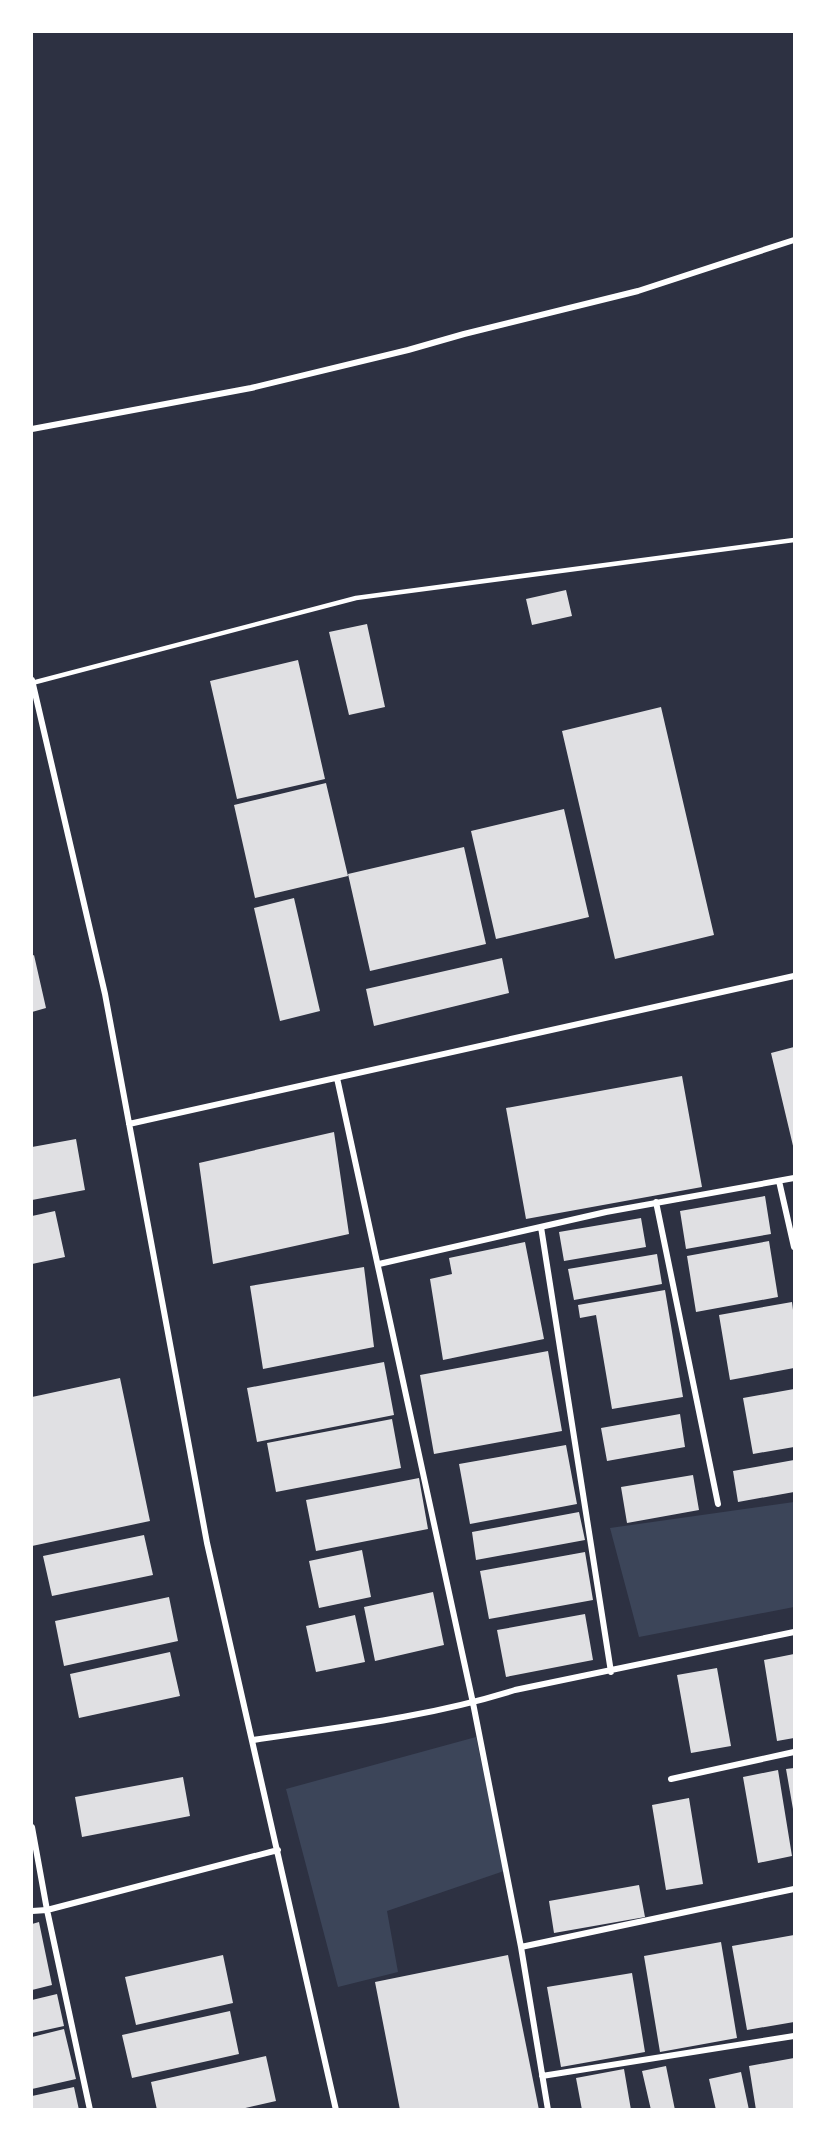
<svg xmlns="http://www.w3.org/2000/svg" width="826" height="2141" font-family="'Exo 2',sans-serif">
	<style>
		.green { fill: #3c4559 }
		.building { fill: #e0e0e3 }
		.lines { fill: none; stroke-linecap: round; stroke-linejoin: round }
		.service { stroke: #fff; stroke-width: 4.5 }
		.minor { stroke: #fff; stroke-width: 6 }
	</style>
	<rect width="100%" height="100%" fill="#2d3142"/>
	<path class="green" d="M794,1502V1607L639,1637L610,1528Z
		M476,1737L504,1871L387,1911L398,1972L338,1987L286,1789Z"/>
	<path class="building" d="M566,590L572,616L532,625L526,599Z
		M367,624L385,707L349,715L329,632Z
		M298,660L325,779L237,799L210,681Z
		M661,707L714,935L615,959L562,731Z
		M326,783L348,876L255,898L234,805Z
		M564,809L589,917L496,939L471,831Z
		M464,847L486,944L370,971L348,874Z
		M294,898L320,1011L280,1021L254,908Z
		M34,955L46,1008L32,1012V956Z
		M502,958L509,993L374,1026L366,989Z
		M794,1047V1150L771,1053Z
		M682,1076L702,1187L526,1219L506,1108Z
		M334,1132L349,1234L213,1264L199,1163Z
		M76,1139L85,1190L32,1200V1147Z
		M765,1196L771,1234L686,1249L680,1211Z
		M55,1211L65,1257L32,1264V1216Z
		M641,1218L646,1247L564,1261L559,1232Z
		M769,1241L778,1297L696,1312L687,1256Z
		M525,1242L544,1339L443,1360L430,1279L452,1274L449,1258Z
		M657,1254L662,1284L574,1300L568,1269Z
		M364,1267L374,1347L263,1369L250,1286Z
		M665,1290L683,1397L612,1409L596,1315L580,1318L578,1305Z
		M792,1302L794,1318V1368L730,1380L719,1315Z
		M548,1351L562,1431L434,1454L420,1375Z
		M384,1362L394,1415L257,1442L247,1388Z
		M120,1378L150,1521L32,1546V1397Z
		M794,1389V1447L753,1454L743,1398Z
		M680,1414L685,1447L607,1461L601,1428Z
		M392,1419L401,1468L276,1492L267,1443Z
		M566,1445L577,1504L470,1524L459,1464Z
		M794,1460V1492L738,1502L733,1471Z
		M693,1475L699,1510L627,1523L621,1487Z
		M419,1478L428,1529L316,1551L306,1500Z
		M579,1512L585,1540L476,1560L472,1532Z
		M144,1535L153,1575L52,1596L43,1556Z
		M362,1550L371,1597L319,1608L309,1561Z
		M585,1552L593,1600L489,1619L480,1571Z
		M433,1592L444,1645L375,1661L364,1607Z
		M169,1597L178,1641L64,1666L55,1621Z
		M585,1614L593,1660L506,1677L497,1630Z
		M355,1615L365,1662L316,1672L306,1626Z
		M170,1652L180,1696L79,1718L70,1674Z
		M794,1654V1738L777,1741L764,1660Z
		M717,1668L731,1746L691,1753L677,1675Z
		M794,1768V1809H793L786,1769Z
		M778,1770L792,1856L758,1863L743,1777Z
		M183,1777L190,1816L82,1837L75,1797Z
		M689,1798L703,1884L666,1890L652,1805Z
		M639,1885L645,1917L554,1933L549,1901Z
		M39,1922L52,1985L32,1990V1924Z
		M794,1935V2022L747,2030L732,1946Z
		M721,1942L737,2038L660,2052L644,1956Z
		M223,1955L233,2003L136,2025L125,1977Z
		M508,1955L539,2110H400L375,1982Z
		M632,1973L645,2052L561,2067L547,1987Z
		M57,1994L64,2026L32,2033V2000Z
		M230,2011L239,2054L132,2078L122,2035Z
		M64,2029L76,2079L32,2089V2037Z
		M266,2056L276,2101L237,2110H157L151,2082Z
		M794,2058V2110H756L749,2066Z
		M666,2066L675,2110H651L642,2071Z
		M624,2069L631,2110H582L576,2078Z
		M741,2072L749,2110H716L709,2079Z
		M74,2087L79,2110H32V2096Z"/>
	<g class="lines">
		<path class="service" d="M32,683L356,598L794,540"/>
		<path class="minor" d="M32,429L251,388L408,350L464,334L638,291L794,240
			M32,680L105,994L207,1543L336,2110
			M337,1078L473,1703L521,1947
			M129,1124L794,976
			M779,1181L794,1247
			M656,1202L718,1504
			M541,1227L611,1672
			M379,1264L606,1212L794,1178
			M253,1740C341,1727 429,1717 515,1690L794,1632
			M671,1779L794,1752
			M32,1827L47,1910L90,2110
			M32,1911L47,1910L278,1850
			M542,2076L794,2036
			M548,2110L521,1947L794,1889"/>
	</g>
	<rect width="826" height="2141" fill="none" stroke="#ffffff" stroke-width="66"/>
</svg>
